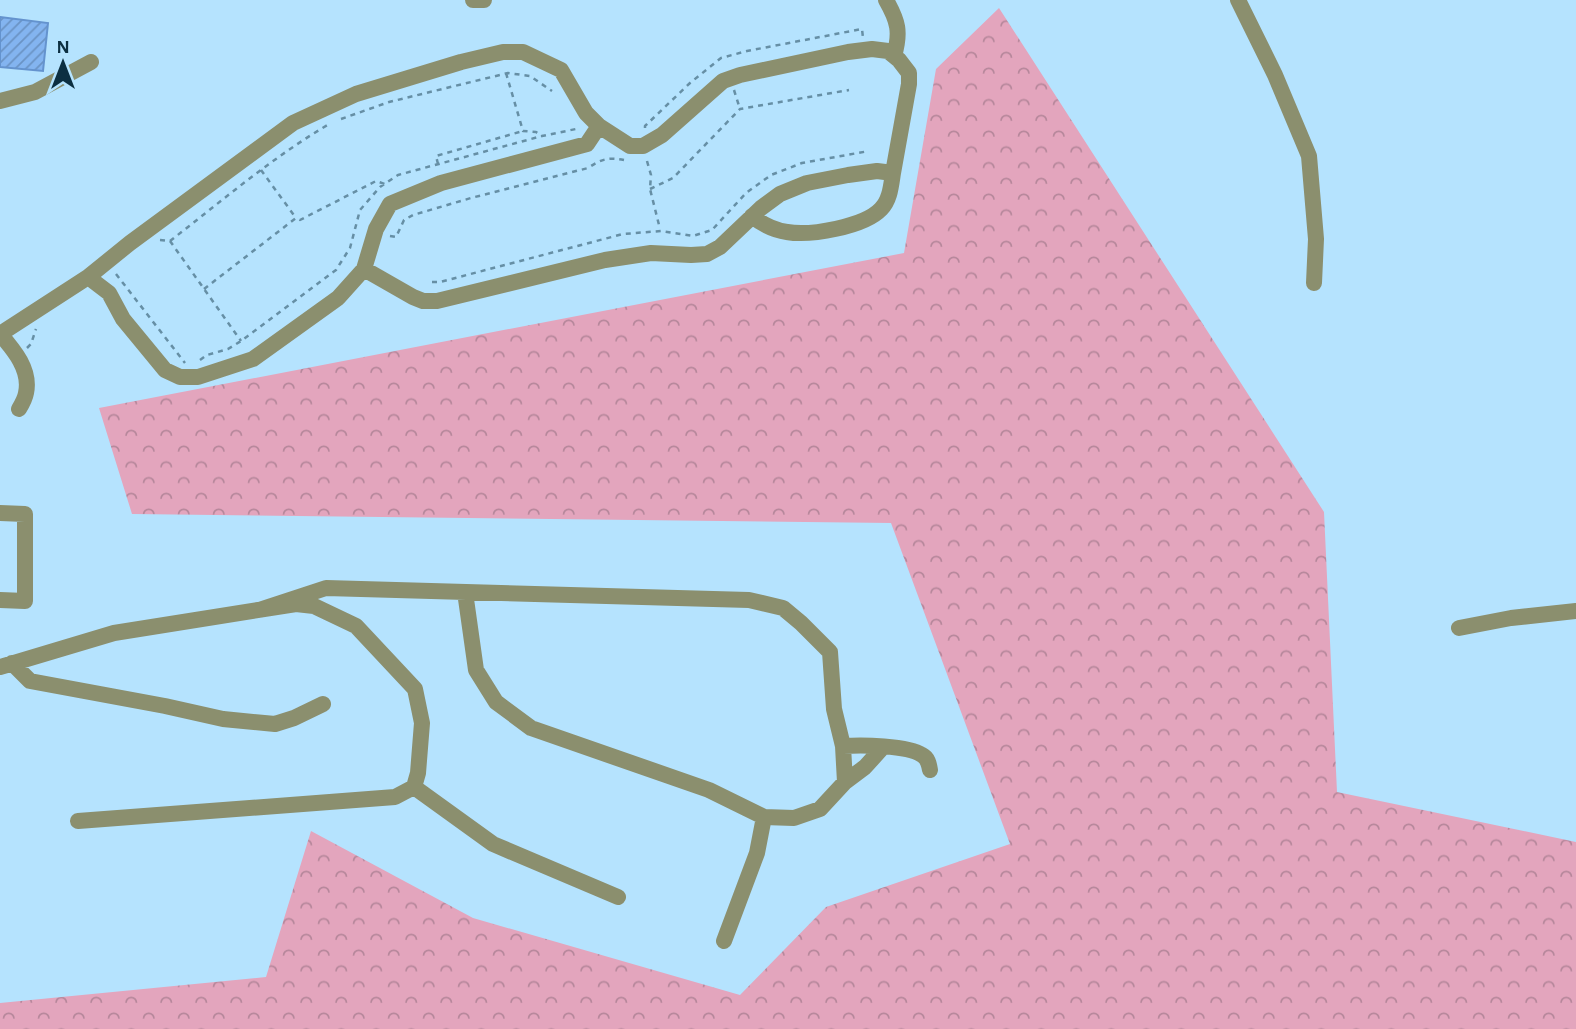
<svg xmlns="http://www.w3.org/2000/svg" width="1576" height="1029" font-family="'Alegreya Sans',sans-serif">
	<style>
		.forest { fill: url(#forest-crowns) }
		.building { fill: url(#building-hatch); stroke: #6493ce; stroke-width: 2 }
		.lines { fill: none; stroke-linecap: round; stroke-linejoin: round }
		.path { stroke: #668fa5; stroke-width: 2.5; stroke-dasharray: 5 5; stroke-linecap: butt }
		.minor { stroke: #8b8f6e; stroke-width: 16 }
	</style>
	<defs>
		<pattern id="forest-crowns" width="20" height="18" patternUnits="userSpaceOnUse" patternTransform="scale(1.75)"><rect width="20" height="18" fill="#e3a5bd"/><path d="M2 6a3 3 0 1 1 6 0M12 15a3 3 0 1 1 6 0" fill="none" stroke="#b6879b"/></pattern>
		<pattern id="building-hatch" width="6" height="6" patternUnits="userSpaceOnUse" patternTransform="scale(1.75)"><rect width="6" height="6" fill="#83b4f0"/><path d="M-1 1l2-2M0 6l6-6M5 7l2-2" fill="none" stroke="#6a93c4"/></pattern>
	</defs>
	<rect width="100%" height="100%" fill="#b5e3fe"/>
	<path class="forest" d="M999,8L1324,512L1337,792L1576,842V1029H0V1003L266,977L311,831L473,918L740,995L826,907L1010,844L891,523L132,514L99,408L904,253L936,69Z"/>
	<path class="building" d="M0,17L48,23L43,71L0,67Z"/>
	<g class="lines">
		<path class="path" d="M506,73L523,131L536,132L542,136
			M734,90L740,109
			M341,119L389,102L508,73L530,76L552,91
			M645,128V126L690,83L721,58L747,51L862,29L863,38
			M647,161L651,175L650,189L660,229
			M438,164L436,156L523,131
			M261,170L296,218
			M650,189L673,178L740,109L849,90
			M390,236L396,237L404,220L413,215L471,198L588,168C601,159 609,157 624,160
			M160,240L170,241C223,200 274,156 331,123
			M170,241L241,341
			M116,274L185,363
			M432,282H440L623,234L661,231L693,236L712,230L746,193L771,175L802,163L869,151
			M204,289L296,218L300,220L376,181L385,184
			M27,348L31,344L36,329
			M200,360L207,355L228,349L241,341L336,270L350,248L360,210L380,187L398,175L542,136L576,129L579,131"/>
		<path class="minor" d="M473,0H484
			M886,0C898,21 901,32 894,56
			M1238,0L1275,75L1309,156L1316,239L1314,283
			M0,101L35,92L91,62
			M599,126L630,146H643L662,135L723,81L740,75L848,52L872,49L888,51L899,60L909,73V84L893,173
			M364,269L413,297L423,301H437L605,260L651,253L691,255L707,254L720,247L761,208L780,194L807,183L848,175L877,171L893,173C891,186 890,200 881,209C864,227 810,236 787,232C773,230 763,225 752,216
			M0,334L88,277L109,293L123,319L165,370L180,377H198L253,359L338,298L364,269L376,229L390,204L441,183L587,144L599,126L586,113L561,70L523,52H503L461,62L356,94L293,123L130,243L88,277
			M0,334C14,350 31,370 26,393C25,399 22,404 19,409
			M0,513L25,514V601L0,600
			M259,610L326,588L749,600L783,608L801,623L830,652L834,709L843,746L845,782L820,809L794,818L764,817L709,790L531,728L496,702L476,670L465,592
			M1459,628L1511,618L1576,611
			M12,663L30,681L165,706L223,719L275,724L294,718L323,704
			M0,667L114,633L296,604L314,606L356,626L415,689L422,723L418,773L414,787L395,797L78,821
			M843,746C861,745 908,745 922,755C928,758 929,764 930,770
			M845,782L865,767L883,747
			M414,787L493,844L618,897
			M724,941L757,853L764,817"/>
	</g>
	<g transform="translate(63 63)" stroke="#b5e3fe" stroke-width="5" paint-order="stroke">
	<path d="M0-5L12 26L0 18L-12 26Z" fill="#0c2f41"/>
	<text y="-10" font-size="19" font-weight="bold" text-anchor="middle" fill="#0c2f41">N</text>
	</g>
</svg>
